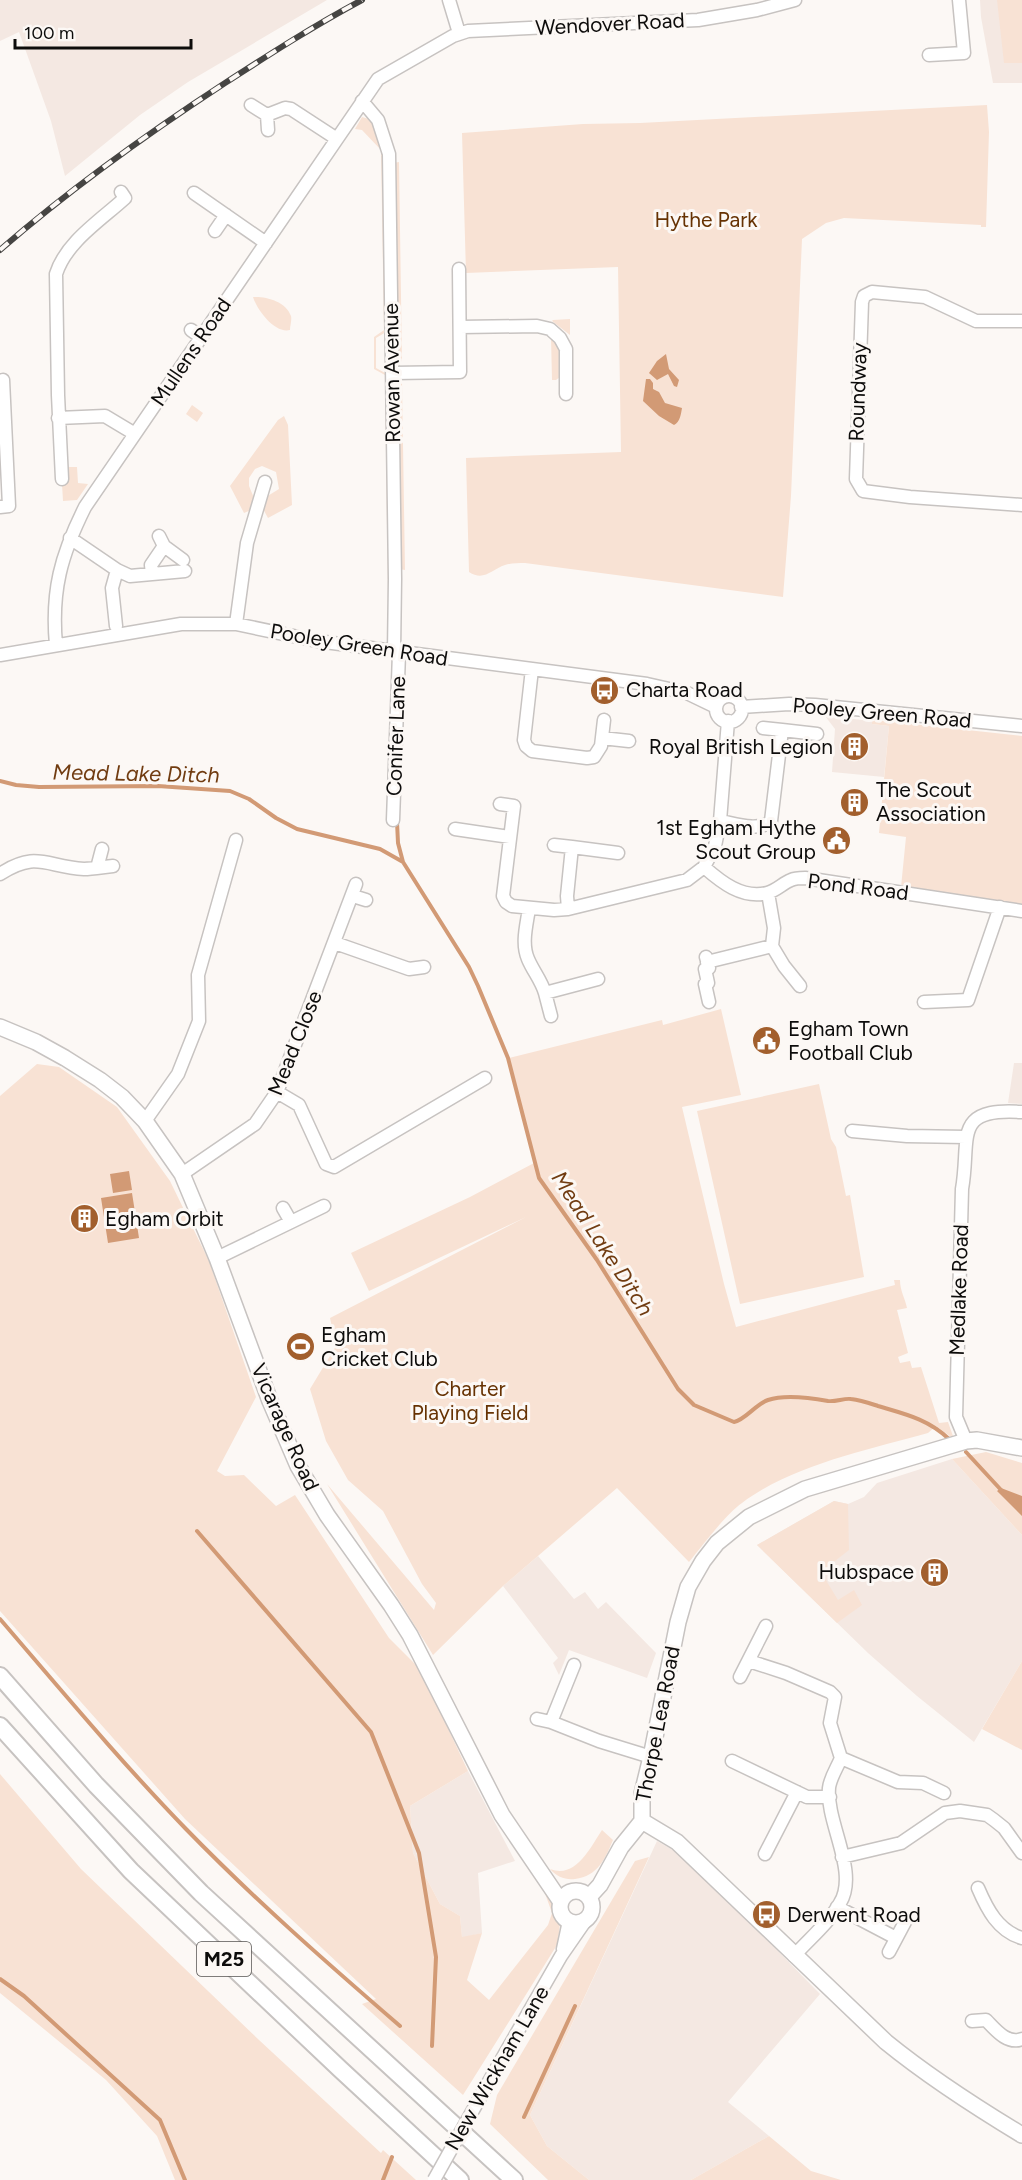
<svg xmlns="http://www.w3.org/2000/svg" width="1022" height="2180" font-family="Figtree,sans-serif">
	<style>
		.built { fill: #f4e8e2 }
		.green { fill: #f8e2d4 }
		.water { fill: #d29a75 }
		.lines { fill: none; stroke-linecap: round; stroke-linejoin: round }
		.stream { stroke: #d29a75; stroke-width: 4 }
		.minor-casing { stroke: #c7c3c1; stroke-width: 15 }
		.major-casing { stroke: #c7c3c1; stroke-width: 18 }
		.highway-casing { stroke: #c7c3c1; stroke-width: 20 }
		.minor { stroke: #fff; stroke-width: 12 }
		.major { stroke: #fff; stroke-width: 15 }
		.highway { stroke: #fff; stroke-width: 16 }
		.rail-casing { stroke: #464543; stroke-width: 6 }
		.rail { stroke: #fcf8f5; stroke-width: 4; stroke-dasharray: 11; stroke-linecap: butt }
		.minor-bridge-casing { stroke: #c7c3c1; stroke-width: 15; stroke-linecap: butt }
		.minor-bridge { stroke: #fff; stroke-width: 12 }
		.labels { text-anchor: middle; stroke-width: 6; stroke-linejoin: round; paint-order: stroke }
		.shield { fill: #fcf8f5; stroke: #555351; stroke-width: 1.5 }
		.shield-label { font-size: 20px; font-weight: bold; fill: #0d0c0b }
		.street-label { font-size: 21px; fill: #0d0c0b; stroke: #fcf8f5 }
		.park-label { font-size: 21px; fill: #663203; stroke: #fcf8f5 }
		.poi-label { font-size: 21px; fill: #0d0c0b; stroke: #fcf8f5; text-anchor: start }
		.water-label { font-size: 22px; font-style: italic; fill: #713c11; stroke: #fcf8f5 }
	</style>
	<rect width="100%" height="100%" fill="#fcf8f5"/>
	<path class="built" d="M0,0H327L188,82L140,115L65,176L51,121L19,32L0,41Z
		M980,0H1022V83H993L981,17Z
		M825,716L872,721V724L889,726L884,777L832,772L835,729Z
		M1014,1063H1022V1104L1008,1103Z
		M952,1459L1022,1535V1661L974,1742L917,1696L868,1653L757,1545L834,1501L848,1504L864,1497L877,1483Z
		M538,1556L574,1599L585,1592L598,1609L606,1602L656,1653L647,1678L569,1650L559,1675L553,1663L558,1658L503,1586Z
		M468,1771L515,1861L478,1873L482,1933L462,1938L460,1916L440,1904L413,1853L410,1806Z
		M657,1841L687,1858L820,1994L728,2102L769,2136L691,2180H589L547,2146L530,2115Z"/>
	<path class="green" d="M997,0H1022V63H1004Z
		M987,105L989,132L986,227H981V225L844,218L826,223L802,239L791,496L783,597L525,563C518,563 511,563 505,565C492,569 484,582 469,572L466,458L621,452L618,267L466,273L462,133L583,124L640,123Z
		M362,117L372,120L383,148L386,332L376,338V368L387,374L388,603L385,375L374,369V337L384,330L381,150L362,130L355,129Z
		M399,162L402,362L397,356L393,163Z
		M253,297C265,296 286,301 291,316C292,320 290,326 290,330C275,334 257,310 253,297Z
		M570,319V335L552,321L553,320Z
		M551,337L561,350L560,377L556,380H552Z
		M402,382L405,570L399,569L397,394Z
		M192,405L203,413L197,422L186,414Z
		M284,416L288,425L292,505L268,518L262,507L266,497L279,489L276,472L262,466L255,469L249,478V486L254,498L251,510L244,513L230,486L278,420Z
		M61,467H77L78,483L88,484L77,500L63,501Z
		M875,720L1022,736V906L901,887L906,837L879,833L889,726L872,724V721Z
		M721,1009L741,1095L682,1107L724,1284L736,1327L895,1285L894,1280H900C900,1291 905,1298 907,1308L897,1310L908,1353L898,1357L900,1363L910,1361L912,1368L921,1367L939,1423L948,1422L954,1439L936,1426L928,1433C868,1450 792,1465 742,1503C725,1515 703,1545 689,1562L617,1488L503,1586L433,1655L327,1484L434,1610L436,1603L422,1584L383,1511L348,1480L326,1441L310,1389L336,1346L330,1318L526,1217L369,1291L351,1253L470,1197L536,1162L509,1058L662,1020L663,1025Z
		M37,1064L59,1067L117,1107L170,1181L209,1261L256,1397L217,1471L225,1476L244,1475L276,1506L295,1495L389,1638L420,1669L468,1771L410,1806L413,1853L440,1904L460,1916L462,1937L482,1933L467,1980L489,2000L548,1925L552,1913L542,1885C562,1904 562,1919 557,1945L463,2095L362,2004L376,1999L185,1819L0,1611V1096Z
		M819,1084L831,1139L836,1147L846,1196L850,1195L864,1277L740,1304L697,1111Z
		M986,1452L1022,1463V1535L952,1459Z
		M834,1501L848,1504L849,1550L821,1572L838,1600L854,1590L862,1605L837,1623L757,1545Z
		M1022,1661V1750L982,1729Z
		M0,1774L81,1869L259,2040L381,2153L383,2150L416,2180H175L157,2136L106,2080L0,1993Z
		M602,1830L613,1840C605,1859 598,1876 575,1879C565,1880 557,1877 550,1869C576,1879 590,1848 602,1830Z
		M649,1857L530,2115L547,2146L589,2180H548L490,2124L497,2095L635,1861Z
		M769,2136L811,2171L841,2180H691Z"/>
	<path class="water" d="M666,354L669,369L679,380L677,387L674,386L668,374L657,380L649,373L657,361Z
		M646,379H650L653,383V389L659,392L665,403L682,408C681,414 680,422 674,425L659,416L643,401Z
		M129,1171L132,1190L113,1193L110,1174Z
		M132,1193L139,1238L108,1243L101,1198Z
		M1001,1488L1022,1496V1516L997,1491Z"/>
	<g class="lines">
		<path class="stream" d="M0,781L16,785L39,787L158,786L230,791L249,799L276,818L297,829L380,849L403,862L469,967L478,986L508,1058L539,1178L597,1260L678,1389L694,1405L734,1422C745,1420 756,1404 768,1400C785,1394 812,1398 828,1401C836,1402 844,1398 851,1399C861,1400 869,1403 878,1406C905,1414 928,1419 949,1439
			M397,822L398,843L403,862
			M966,1452L1002,1491
			M197,1531L371,1732L419,1853L436,1957L432,2046
			M0,1619C61,1690 121,1762 186,1829C254,1899 327,1963 400,2026
			M0,1979L24,1996L160,2120L185,2180
			M524,2117L575,2006
			M383,2180L392,2157"/>
		<defs>
			<path id="minor" d="M449,0L459,33
				M929,55L964,53L959,0
				M362,101L378,120L389,154L395,579L394,652
				M251,105L267,115L285,108L291,109L337,139
				M267,115L268,130
				M194,193L266,243
				M215,231L226,215
				M1022,321H976L925,297L872,292L864,296L862,302L856,479L863,491L910,497L1022,505
				M460,327L537,326L550,329L560,338L566,349V394
				M191,330L201,337
				M393,373L460,372L459,269
				M0,381L3,380L9,506L0,507
				M58,418L105,416L135,434
				M62,479L58,395L56,274C66,242 101,220 125,198L121,192
				M159,536L164,546L183,560
				M70,538L117,570L130,576L185,571
				M152,574L151,565L164,546
				M236,624L247,543L265,482
				M116,626L112,588L117,570
				M56,645C51,591 61,555 85,507L378,79L453,36L468,31L698,20L757,10L795,0
				M0,655L181,624H236L317,641L647,684L687,693L716,707
				M532,669L524,740L526,746L532,751L587,758L594,757L601,746L604,720
				M716 709a13 13 0 1 1 26 0a13 13 0 1 1-26 0Z
				M741,707L789,704L815,705L1022,726
				M763,728L782,730
				M602,738L629,741
				M500,804L514,806L503,896L506,902L512,906L554,910L568,909L687,880L704,867L715,846L720,821L728,721
				M393,820L399,653
				M720,821C736,824 758,832 771,821L782,730L817,734
				M455,829L510,837
				M554,845L572,847
				M704,867C721,882 742,899 767,893C776,891 783,883 791,880C795,878 801,878 805,878L1022,911
				M97,868L102,849
				M0,874C37,850 46,867 84,869C93,869 103,867 113,866
				M768,893L774,928L772,946
				M353,896L366,900
				M529,908C527,924 521,943 528,959C533,971 541,980 545,993L598,979
				M568,909L567,896L572,847L618,853
				M335,943L409,969L424,967
				M706,957L709,968L705,969L708,983L705,984L709,1002
				M707,962L772,946L784,966L800,986
				M545,993L551,1016
				M924,1002L968,1000L1000,907
				M277,1092L299,1105L326,1164L334,1167L485,1078
				M145,1121L178,1074L199,1021L198,975L236,840
				M852,1131L907,1136L966,1137
				M182,1174L255,1124L277,1092L356,884
				M283,1208L291,1222
				M217,1258L324,1206
				M966,1441L956,1417L962,1189C971,1139 951,1107 1022,1112
				M749,1661L786,1673L830,1692L835,1697L830,1723L841,1758C837,1768 830,1778 829,1788C826,1823 859,1872 840,1903C829,1923 809,1939 794,1956
				M740,1677L766,1626
				M537,1719L551,1722L599,1741L651,1757
				M551,1722L574,1665
				M841,1758L898,1782L923,1783L944,1793
				M732,1761L807,1797H830
				M765,1854L797,1792
				M842,1857L901,1843L945,1813L960,1811L987,1815L994,1820L1004,1828L1022,1853
				M978,1888C987,1909 998,1931 1022,1938
				M837,1907L896,1938
				M563,1949L569,1921
				M889,1952L906,1920
				M972,2021L986,2020C995,2029 1007,2045 1022,2039
				M487,2085L561,1956L588,1917"/>
			<path id="major" d="M0,1027L36,1042L65,1058L100,1080L122,1097L145,1121L182,1174L217,1258L270,1401L298,1466L327,1515L391,1605L410,1635L502,1815L561,1902
				M642,1821V1794L651,1757L678,1622L688,1587L703,1561L717,1543L749,1517L805,1489L966,1441L977,1440L1022,1448
				M642,1821L677,1842L886,2042C929,2077 974,2106 1022,2135
				M560 1907a16 16 0 1 1 32 0a16 16 0 1 1-32 0Z
				M589,1897L600,1885L621,1847L642,1821"/>
			<path id="highway" d="M0,1676L96,1785L201,1893L514,2180
				M0,1726L131,1871L340,2069L460,2180"/>
		</defs>
		<use href="#minor" class="minor-casing"/>
		<use href="#major" class="major-casing"/>
		<use href="#highway" class="highway-casing"/>
		<use href="#minor" class="minor"/>
		<use href="#major" class="major"/>
		<use href="#highway" class="highway"/>
		<defs>
			<path id="rail" d="M0,250C70,189 147,134 225,83C270,54 315,25 362,0"/>
		</defs>
		<use href="#rail" class="rail-casing"/>
		<use href="#rail" class="rail"/>
		<defs>
			<path id="minor-bridge" d="M434,2180L487,2085"/>
		</defs>
		<use href="#minor-bridge" class="minor-bridge-casing"/>
		<use href="#minor-bridge" class="minor-bridge"/>
	</g>
	<defs>
		<symbol id="bus-disc" viewBox="-11 -11 22 22"><circle r="9.5" fill="#a25f2d" stroke="#fcf8f5"/><path d="M-5-6H5V4H4V6H2V4H-2V6H-4V4H-5ZM-3.5-4V0h7V-4ZM-3.5 1.2v1.5H-2V1.2ZM2 1.2v1.5H3.5V1.2Z" fill="#fff"/></symbol>
		<symbol id="building-disc" viewBox="-11 -11 22 22"><circle r="9.5" fill="#a25f2d" stroke="#fcf8f5"/><path d="M-4-6H4V6H1V3H-1V6H-4ZM-2.5-4.3h1.7v1.8h-1.7ZM.8-4.3h1.7v1.8H.8ZM-2.5-1h1.7V.8h-1.7ZM.8-1h1.7V.8H.8Z" fill="#fff"/></symbol>
		<symbol id="civic-disc" viewBox="-11 -11 22 22"><circle r="9.5" fill="#a25f2d" stroke="#fcf8f5"/><path d="M-.6-6.5H3V-4.5H.6V-3L4-1V1h2V6H-6V1h2V-1L-.6-3ZM-1.2 2.5V6h2.4V2.5Z" fill="#fff"/></symbol>
		<symbol id="stadium-disc" viewBox="-11 -11 22 22"><circle r="9.5" fill="#a25f2d" stroke="#fcf8f5"/><path d="M0-5a6.5 5 0 1 0 0 10a6.5 5 0 1 0 0-10ZM-3.5-1.8h7v3.6h-7Z" fill="#fff"/></symbol>
	</defs>
	<g fill-rule="evenodd">
		<use href="#bus-disc" x="588" y="674" width="33" height="33"/>
		<use href="#building-disc" x="838" y="730" width="33" height="33"/>
		<use href="#building-disc" x="838" y="786" width="33" height="33"/>
		<use href="#civic-disc" x="820" y="824" width="33" height="33"/>
		<use href="#civic-disc" x="750" y="1024" width="33" height="33"/>
		<use href="#building-disc" x="68" y="1202" width="33" height="33"/>
		<use href="#stadium-disc" x="284" y="1330" width="33" height="33"/>
		<use href="#building-disc" x="918" y="1556" width="33" height="33"/>
		<use href="#bus-disc" x="750" y="1898" width="33" height="33"/>
	</g>
	<g class="labels">
		<rect class="shield" x="197" y="1942" width="54" height="34" rx="4.5"/>
		<g class="shield-label">
			<text x="224" y="1966">M25</text>
		</g>
		<g class="street-label">
			<text transform="translate(610 24) rotate(-3)" y="7">Wendover Road</text>
			<text transform="translate(191 352) rotate(-56)" y="7">Mullens Road</text>
			<text transform="translate(392 373) rotate(-91)" y="7">Rowan Avenue</text>
			<text transform="translate(858 392) rotate(-88)" y="7">Roundway</text>
			<text transform="translate(359 645) rotate(9)" y="7">Pooley Green Road</text>
			<text transform="translate(882 713) rotate(5)" y="7">Pooley Green Road</text>
			<text transform="translate(396 736) rotate(-88)" y="7">Conifer Lane</text>
			<text transform="translate(858 887) rotate(7)" y="7">Pond Road</text>
			<text transform="translate(295 1043) rotate(-68)" y="7">Mead Close</text>
			<text transform="translate(959 1290) rotate(-88)" y="7">Medlake Road</text>
			<text transform="translate(285 1427) rotate(66)" y="7">Vicarage Road</text>
			<text transform="translate(658 1724) rotate(-79)" y="7">Thorpe Lea Road</text>
			<text transform="translate(497 2068) rotate(-60)" y="7">New Wickham Lane</text>
		</g>
		<g class="park-label">
			<text x="706" y="227">Hythe Park</text>
			<text x="470" y="1396">Charter<tspan x="470" dy="24">Playing Field</tspan></text>
		</g>
		<g class="poi-label">
			<text x="626" y="697">Charta Road</text>
			<text x="833" y="754" text-anchor="end">Royal British Legion</text>
			<text x="876" y="797">The Scout<tspan x="876" dy="24">Association</tspan></text>
			<text x="816" y="835" text-anchor="end">1st Egham Hythe<tspan x="816" dy="24">Scout Group</tspan></text>
			<text x="788" y="1036">Egham Town<tspan x="788" dy="24">Football Club</tspan></text>
			<text x="105" y="1226">Egham Orbit</text>
			<text x="321" y="1342">Egham<tspan x="321" dy="24">Cricket Club</tspan></text>
			<text x="914" y="1579" text-anchor="end">Hubspace</text>
			<text x="787" y="1922">Derwent Road</text>
		</g>
		<g class="water-label">
			<text transform="translate(136 773) rotate(1)" y="8">Mead Lake Ditch</text>
			<text transform="translate(603 1243) rotate(57)" y="8">Mead Lake Ditch</text>
		</g>
	</g>
	<path d="M15 39v9h176v-9" fill="none" stroke="#0d0c0b" stroke-width="3"/>
	<text x="24" y="39" font-size="18" fill="#0d0c0b" stroke="#fcf8f5" stroke-width="4.5" paint-order="stroke">100 m</text>
</svg>
